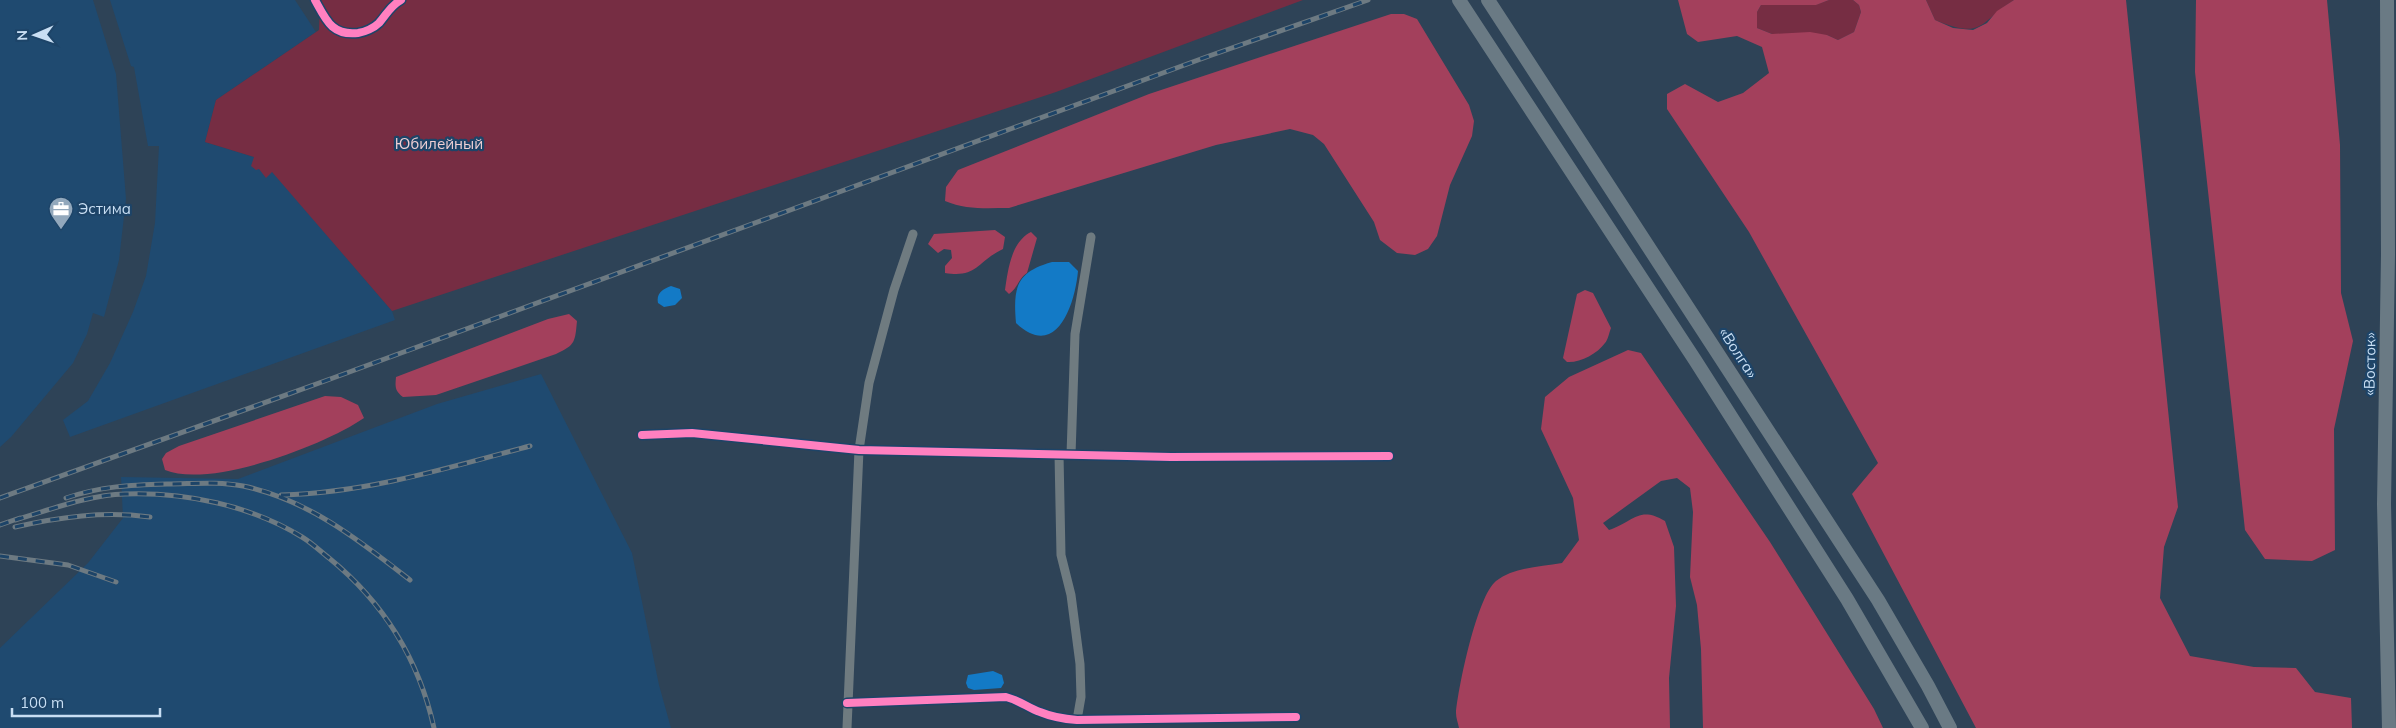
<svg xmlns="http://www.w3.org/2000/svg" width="2396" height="728" font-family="Mulish,sans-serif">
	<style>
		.built { fill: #1f4a70 }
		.green { fill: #762d43 }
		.forest { fill: #a3405c }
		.water { fill: #137ac6 }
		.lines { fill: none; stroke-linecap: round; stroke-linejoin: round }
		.minor { stroke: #6f7b80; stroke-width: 9 }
		.trunk { stroke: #6a7a84; stroke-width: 14 }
		.rail-casing { stroke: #6d7a82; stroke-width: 5 }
		.rail { stroke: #1d4468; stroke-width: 3; stroke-dasharray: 9; stroke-linecap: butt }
		.cycleway-casing { stroke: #1d4468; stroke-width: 11 }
		.cycleway { stroke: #ff80c0; stroke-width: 8 }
		.labels { text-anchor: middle; stroke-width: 4.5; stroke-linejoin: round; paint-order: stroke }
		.park-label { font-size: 15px; fill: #f0d0d4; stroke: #1d4468 }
		.poi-label { font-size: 15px; fill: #c8def3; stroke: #1d4468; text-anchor: start }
		.street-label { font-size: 15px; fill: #c8def3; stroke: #1d4468 }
	</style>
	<rect width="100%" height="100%" fill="#2e4357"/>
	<path class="built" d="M0,0H93L116,74L126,199L119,260L104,317L93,313L87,334L73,363L11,437L0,447Z
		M110,0H295L316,32L216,100L205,142L254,157L259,168L272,171L392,311L395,320L70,437L63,420L88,401L110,363L133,312L146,276L155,223L159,146H148L134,67L131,66Z
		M541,374L632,553L659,685L671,728H0V648L88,563L123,518L121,477L238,479L437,404Z"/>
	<path class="green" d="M322,0H1303L1056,92L392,311L272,172L266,178L259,169L256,170L251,166L254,157L205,142L216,100L319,30L320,1Z
		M1829,0H1853L1859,5L1861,12L1854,32L1838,40L1827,35L1772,34L1757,28V12L1761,5H1815Z
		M1926,0H2014C1978,23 1984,40 1935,20Z"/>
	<path class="forest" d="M1678,0H1829L1816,5H1761L1757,12V28L1772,34L1810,32L1827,35L1838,40L1854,32L1861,12L1859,5L1853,0H1926L1935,20L1953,28L1973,30L1987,23L1997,11L2014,0H2126L2178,507L2164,547L2160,598L2190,656L2254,667L2296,668L2315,692L2351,698L2352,728H1976L1852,494L1878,463L1749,232L1667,109V94L1685,84L1718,102L1743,93L1769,73L1762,47L1737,36L1698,42L1687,34Z
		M2196,0H2327L2340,145L2341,293L2353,341L2334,429L2335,550L2312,561L2265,559L2245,530L2195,72Z
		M1391,14H1404L1417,19L1469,105L1474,121L1472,136L1450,185L1437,236L1428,249L1415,255L1397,253L1380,240L1374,222L1324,144L1313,135L1290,129L1216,145L1009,208C986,208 966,210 945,201L946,187L958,170L1149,94Z
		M995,230L1005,237L1003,249C976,262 978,278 945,273V266L952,258L951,250L944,249L938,253L928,244L934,234Z
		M1031,232L1037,238L1027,273C1018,279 1018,288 1009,294L1005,290C1008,270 1011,242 1031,232Z
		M1585,290L1593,293L1611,328C1609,333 1608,340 1605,343C1597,354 1580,363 1567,362L1563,358L1577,294Z
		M569,314L577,321C575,341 576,345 556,354L436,395L403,397C395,391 395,387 396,377L548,319Z
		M1628,350L1641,353L1770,542L1874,709L1883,728H1703L1701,649L1697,605L1690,577L1693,512L1690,488L1677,478L1661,481L1603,523L1609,530C1633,522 1639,505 1665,521L1674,547L1676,606L1669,678L1670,728H1459C1458,723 1456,718 1456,713C1458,688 1477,596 1496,581C1514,567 1539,567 1562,563L1579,540L1573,498L1541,429L1545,397L1569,377Z
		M325,396L341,397L358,405L364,418C325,445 210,489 165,470L162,459L166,453L179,446Z"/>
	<path class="water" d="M1052,262H1069L1078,271C1075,305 1056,361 1016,323C1013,288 1016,272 1052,262Z
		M671,286L680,289L682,298L675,305L664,307L658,303C656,293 663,289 671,286Z
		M993,671L1002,675L1004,683L1001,688L974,690L968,688L966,683L968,675Z"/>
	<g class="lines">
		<path class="minor" d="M315,0C326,20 332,36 358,33C365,32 374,28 379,23C387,14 390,6 401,0
			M642,435L692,433L859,450L1171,457L1389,456
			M1059,454L1061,555L1071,595L1080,664L1081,697L1077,720
			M1071,455L1075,334L1091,237
			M847,703L1006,697C1021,701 1028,708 1040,712C1052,717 1064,719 1077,720L1296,717
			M847,728L859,450L869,383L894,290L913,234"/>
		<path class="trunk" d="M1459,0L1695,360L1847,599L1922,728
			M1488,0L1878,600L1928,686L1950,728
			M2387,0L2388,255L2384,504L2389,728"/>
		<defs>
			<path id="rail" d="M281,495C366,493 448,468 530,446
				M0,498L333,378L1209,56L1368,0
				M66,498C102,486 130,485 167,484C192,484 217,481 243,486C307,499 359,540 410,580
				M15,520C50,510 87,495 125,494C185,492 250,505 302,537C312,543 320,551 329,558C383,602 419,660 434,728
				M0,525L20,518
				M15,527C60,517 103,511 150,517
				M0,556L68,565L116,582"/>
		</defs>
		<use href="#rail" class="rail-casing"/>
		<use href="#rail" class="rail"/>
		<defs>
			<path id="cycleway" d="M315,0C326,20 332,36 358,33C365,32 374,28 379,23C387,14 390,6 401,0
				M642,435L692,433L859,450L1171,457L1389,456
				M847,703L1006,697C1021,701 1028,708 1040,712C1052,717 1064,719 1077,720L1296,717"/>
		</defs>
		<use href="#cycleway" class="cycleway-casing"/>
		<use href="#cycleway" class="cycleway"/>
	</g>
	<defs>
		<symbol id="office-pin" viewBox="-11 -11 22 30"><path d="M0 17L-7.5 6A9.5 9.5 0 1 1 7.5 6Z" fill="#92a8bc" stroke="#1d4468"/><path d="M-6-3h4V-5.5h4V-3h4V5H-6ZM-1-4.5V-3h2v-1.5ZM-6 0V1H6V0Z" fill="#fff"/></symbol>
	</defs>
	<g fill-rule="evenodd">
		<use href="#office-pin" x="47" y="195" width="28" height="38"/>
	</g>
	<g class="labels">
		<g class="park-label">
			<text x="439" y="149">Юбилейный</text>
		</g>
		<g class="poi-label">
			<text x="78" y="214">Эстима</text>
		</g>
		<g class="street-label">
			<text transform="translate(1738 353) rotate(57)" y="5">«Волга»</text>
			<text transform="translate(2370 364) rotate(-89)" y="5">«Восток»</text>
		</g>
	</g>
	<g transform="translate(35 35) rotate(268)" stroke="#1d4468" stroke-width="4" paint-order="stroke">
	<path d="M0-4L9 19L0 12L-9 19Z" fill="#c8def3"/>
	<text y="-8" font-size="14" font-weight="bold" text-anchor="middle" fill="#c8def3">N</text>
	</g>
	<path d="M12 708v8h148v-8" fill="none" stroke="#c8def3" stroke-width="2.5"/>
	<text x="20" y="708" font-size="15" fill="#c8def3" stroke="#1d4468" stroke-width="4" paint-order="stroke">100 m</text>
</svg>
